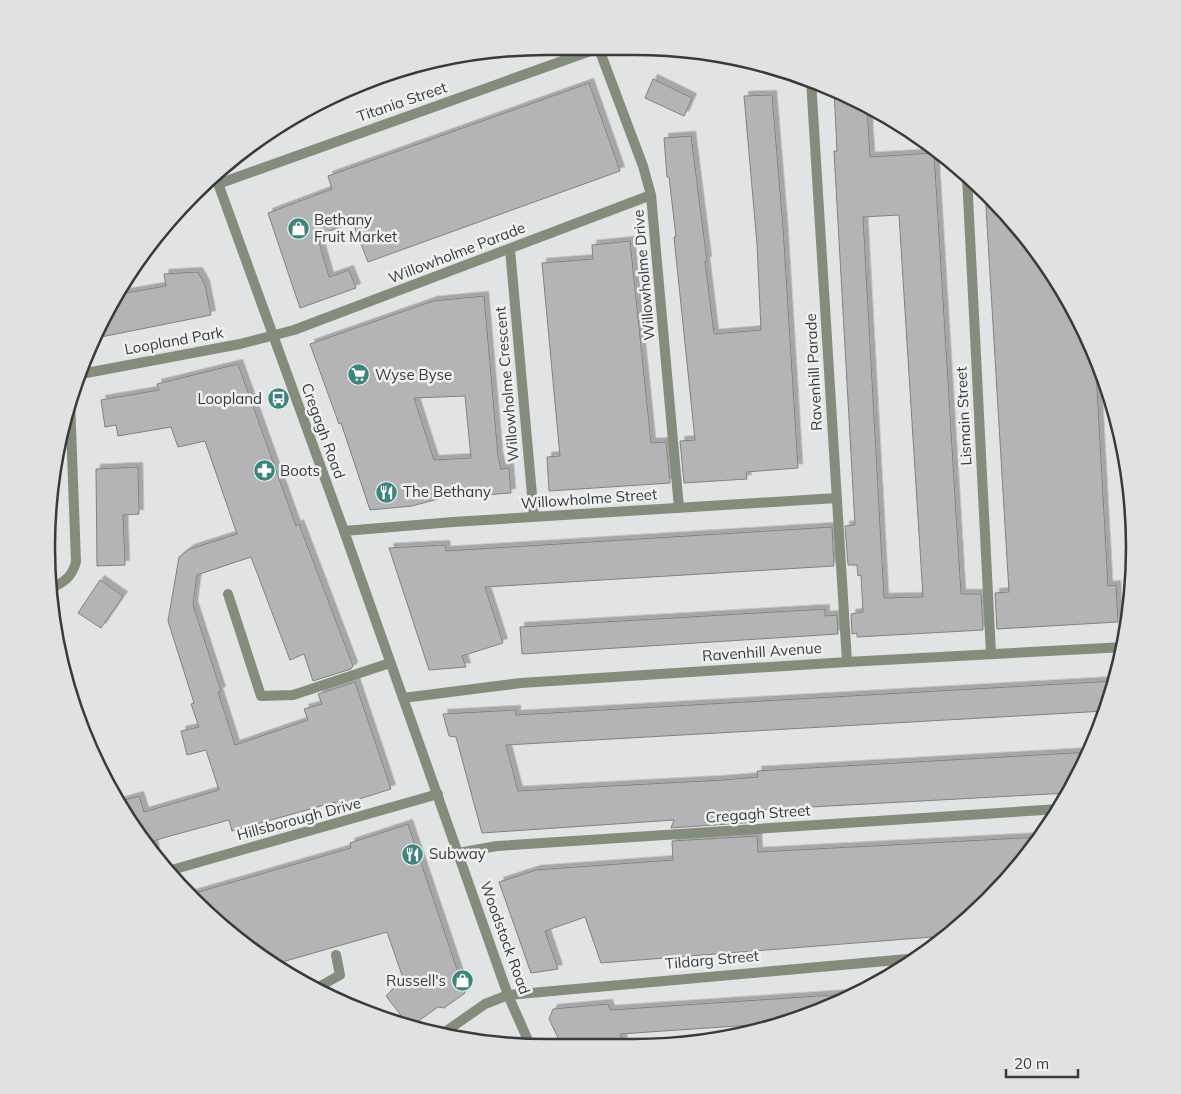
<svg xmlns="http://www.w3.org/2000/svg" width="1181" height="1094" font-family="Mulish,sans-serif">
	<style>
		.building { fill: #b4b4b6; stroke: #808182; fill-rule: evenodd; filter: url(#shadow) }
		.lines { fill: none; stroke-linecap: round; stroke-linejoin: round }
		.minor { stroke: #848d7b; stroke-width: 10 }
		.tertiary { stroke: #848d7b; stroke-width: 10 }
		.labels { text-anchor: middle; stroke-width: 5; stroke-linejoin: round; paint-order: stroke }
		.street-label { font-size: 15px; fill: #3a3a3b; stroke: #eff0f1 }
		.poi-label { font-size: 15px; fill: #3a3a3b; stroke: #eff0f1; text-anchor: start }
		.rim { fill: none; stroke: #3a3a3b; stroke-width: 2.5 }
	</style>
	<defs>
		<filter id="shadow"><feDropShadow dx="4.5" dy="-4.5" stdDeviation="0" flood-color="#0004"/></filter>
	</defs>
	<rect width="100%" height="100%" fill="#e2e3e4"/>
	<path class="building" d="M653,79L692,98L684,116L645,98Z
		M589,83L620,171L368,262L353,223L317,235L329,277L349,270L356,288L300,308L268,213L332,189L328,176Z
		M834,89L867,107L870,157L934,153L961,594H981L983,630L857,637V633L852,634L851,614L863,612L861,575L858,576L857,565H848L845,526L855,525L834,151H837ZM899,215L923,597L884,598L863,217Z
		M772,95L783,227L798,468L746,472L747,479L684,483L680,441L695,440L674,237H676L669,177H667L664,138L691,136L707,261H705L714,334L761,330L757,244L744,96Z
		M985,190L1051,269L1095,352L1108,586L1116,585L1118,622L997,629L995,593L1009,592Z
		M630,241L651,443L666,442L670,483L549,491L547,457L560,456L542,263L593,259L592,245Z
		M198,272L205,285L211,315L96,338L114,295L166,286L164,274Z
		M484,296L498,456L501,469L509,468L511,493L442,498L412,506L370,510L341,423L339,424L310,344L433,301ZM465,396L471,458L434,460L414,398Z
		M238,364L296,526L299,524L353,666L351,669L313,681L304,654L290,660L251,557L197,575L193,605L221,691L218,692L235,745L308,720L304,709L322,704L318,694L355,682L391,789L337,806L335,802L232,831L229,820L170,836L153,841L155,855L131,825L118,802L139,796L144,812L219,790L206,750L187,755L181,731L199,727L191,704L194,703L168,621L179,557L190,549L237,534L205,441L178,447L171,427L118,436L116,425L105,427L101,400L159,390L157,384Z
		M138,467L139,514L123,515L125,565L97,566L96,469Z
		M832,527L834,566L485,587L503,643L462,656L466,667L429,670L389,548L445,545L446,551Z
		M100,580L123,596L101,628L78,613Z
		M825,609V616L837,615L838,634L522,654L520,627Z
		M1114,681L1105,711L506,745L518,791L723,780L758,777L757,771L1090,752L1068,793L756,810L757,822L671,828L674,820L482,833L456,737L449,736L443,714L516,710V715Z
		M408,824L465,993L444,1008L438,1007L410,1027L386,996L403,978L387,932L275,964L188,895L351,848L350,843Z
		M757,836L758,852L1041,837L988,901L945,936L601,963L585,917L545,931L558,969L531,973L499,882L536,870L673,860L672,841Z
		M848,994L849,997L825,1010L781,1023L620,1034L623,1041L608,1047L562,1046L549,1019L553,1009L608,1004L610,1010Z"/>
	<g class="lines">
		<path class="minor" d="M599,49L643,166L651,195L679,508
			M811,80L847,662
			M967,176L991,654
			M218,184L596,49
			M510,249L534,517
			M81,374L240,344L294,330L651,195
			M1125,448L1132,570
			M344,531L453,522L836,498
			M52,588C66,581 72,576 76,562L70,400
			M228,594L261,696L293,695L390,663
			M403,698L521,683L847,662L1124,647
			M458,853L497,846L1059,809
			M168,871L438,794
			M315,989L340,975L336,955
			M442,1034L485,1004L508,995L919,958"/>
		<path class="tertiary" d="M215,175L344,531L508,995L530,1045"/>
	</g>
	<defs>
		<symbol id="shop-disc" viewBox="-11 -11 22 22"><circle r="9.5" fill="#3d847e" stroke="#eff0f1"/><path d="M-5-2.5h2.3a2.7 3.5 0 0 1 5.4 0H5L5.5 6h-11ZM-1.5-2.5h3a1.5 2.3 0 0 0-3 0Z" fill="#fff"/></symbol>
		<symbol id="supermarket-disc" viewBox="-11 -11 22 22"><circle r="9.5" fill="#3d847e" stroke="#eff0f1"/><path d="M-6-5.5h2.5l.6 2H6L4.5 2H-2.5L-4.4-4H-6ZM-1.5 3.2a1.3 1.3 0 1 0 .1 0ZM3 3.2a1.3 1.3 0 1 0 .1 0Z" fill="#fff"/></symbol>
		<symbol id="bus-disc" viewBox="-11 -11 22 22"><circle r="9.5" fill="#3d847e" stroke="#eff0f1"/><path d="M-5-6H5V4H4V6H2V4H-2V6H-4V4H-5ZM-3.5-4V0h7V-4ZM-3.5 1.2v1.5H-2V1.2ZM2 1.2v1.5H3.5V1.2Z" fill="#fff"/></symbol>
		<symbol id="pharmacy-disc" viewBox="-11 -11 22 22"><circle r="9.5" fill="#3d847e" stroke="#eff0f1"/><path d="M-2-6h4v4h4v4h-4v4h-4v-4h-4v-4h4Z" fill="#fff"/></symbol>
		<symbol id="restaurant-disc" viewBox="-11 -11 22 22"><circle r="9.5" fill="#3d847e" stroke="#eff0f1"/><path d="M-5-6h1v4h1v-4h1v4h1v-4h1v5L-1.5 .5V6h-2V.5L-5-1ZM5-6V6H3V1.5H1.5Q1.5-4 5-6Z" fill="#fff"/></symbol>
	</defs>
	<g fill-rule="evenodd">
		<use href="#shop-disc" x="286" y="216" width="25" height="25"/>
		<use href="#supermarket-disc" x="346" y="362" width="25" height="25"/>
		<use href="#bus-disc" x="266" y="386" width="25" height="25"/>
		<use href="#pharmacy-disc" x="252" y="458" width="25" height="25"/>
		<use href="#restaurant-disc" x="374" y="480" width="25" height="25"/>
		<use href="#restaurant-disc" x="400" y="842" width="25" height="25"/>
		<use href="#shop-disc" x="450" y="968" width="25" height="25"/>
	</g>
	<g class="labels">
		<g class="street-label">
			<text transform="translate(402 102) rotate(-19)" y="5">Titania Street</text>
			<text transform="translate(457 253) rotate(-21)" y="5">Willowholme Parade</text>
			<text transform="translate(644 275) rotate(-95)" y="5">Willowholme Drive</text>
			<text transform="translate(174 341) rotate(-10)" y="5">Loopland Park</text>
			<text transform="translate(814 372) rotate(-93)" y="5">Ravenhill Parade</text>
			<text transform="translate(507 384) rotate(-95)" y="5">Willowholme Crescent</text>
			<text transform="translate(964 416) rotate(-93)" y="5">Lismain Street</text>
			<text transform="translate(323 431) rotate(70)" y="5">Cregagh Road</text>
			<text transform="translate(589 499) rotate(-4)" y="5">Willowholme Street</text>
			<text transform="translate(762 652) rotate(-4)" y="5">Ravenhill Avenue</text>
			<text transform="translate(758 814) rotate(-4)" y="5">Cregagh Street</text>
			<text transform="translate(299 819) rotate(-15)" y="5">Hillsborough Drive</text>
			<text transform="translate(505 938) rotate(70)" y="5">Woodstock Road</text>
			<text transform="translate(712 960) rotate(-5)" y="5">Tildarg Street</text>
		</g>
		<g class="poi-label">
			<text x="314" y="225">Bethany<tspan x="314" dy="17">Fruit Market</tspan></text>
			<text x="375" y="380">Wyse Byse</text>
			<text x="262" y="404" text-anchor="end">Loopland</text>
			<text x="280" y="476">Boots</text>
			<text x="403" y="497">The Bethany</text>
			<text x="429" y="859">Subway</text>
			<text x="446" y="986" text-anchor="end">Russell's</text>
		</g>
	</g>
	<path d="M0 0H1181V1094H0ZM547 55H634A492 492 0 0 1 1126 547V547A492 492 0 0 1 634 1039H547A492 492 0 0 1 55 547V547A492 492 0 0 1 547 55Z" fill="#e1e1e2" fill-rule="evenodd"/>
	<path class="rim" d="M547 55H634A492 492 0 0 1 1126 547V547A492 492 0 0 1 634 1039H547A492 492 0 0 1 55 547V547A492 492 0 0 1 547 55Z"/>
	<path d="M1006 1069v8h72v-8" fill="none" stroke="#3a3a3b" stroke-width="2.5"/>
	<text x="1014" y="1069" font-size="15" fill="#3a3a3b" stroke="#eff0f1" stroke-width="4" paint-order="stroke">20 m</text>
</svg>
